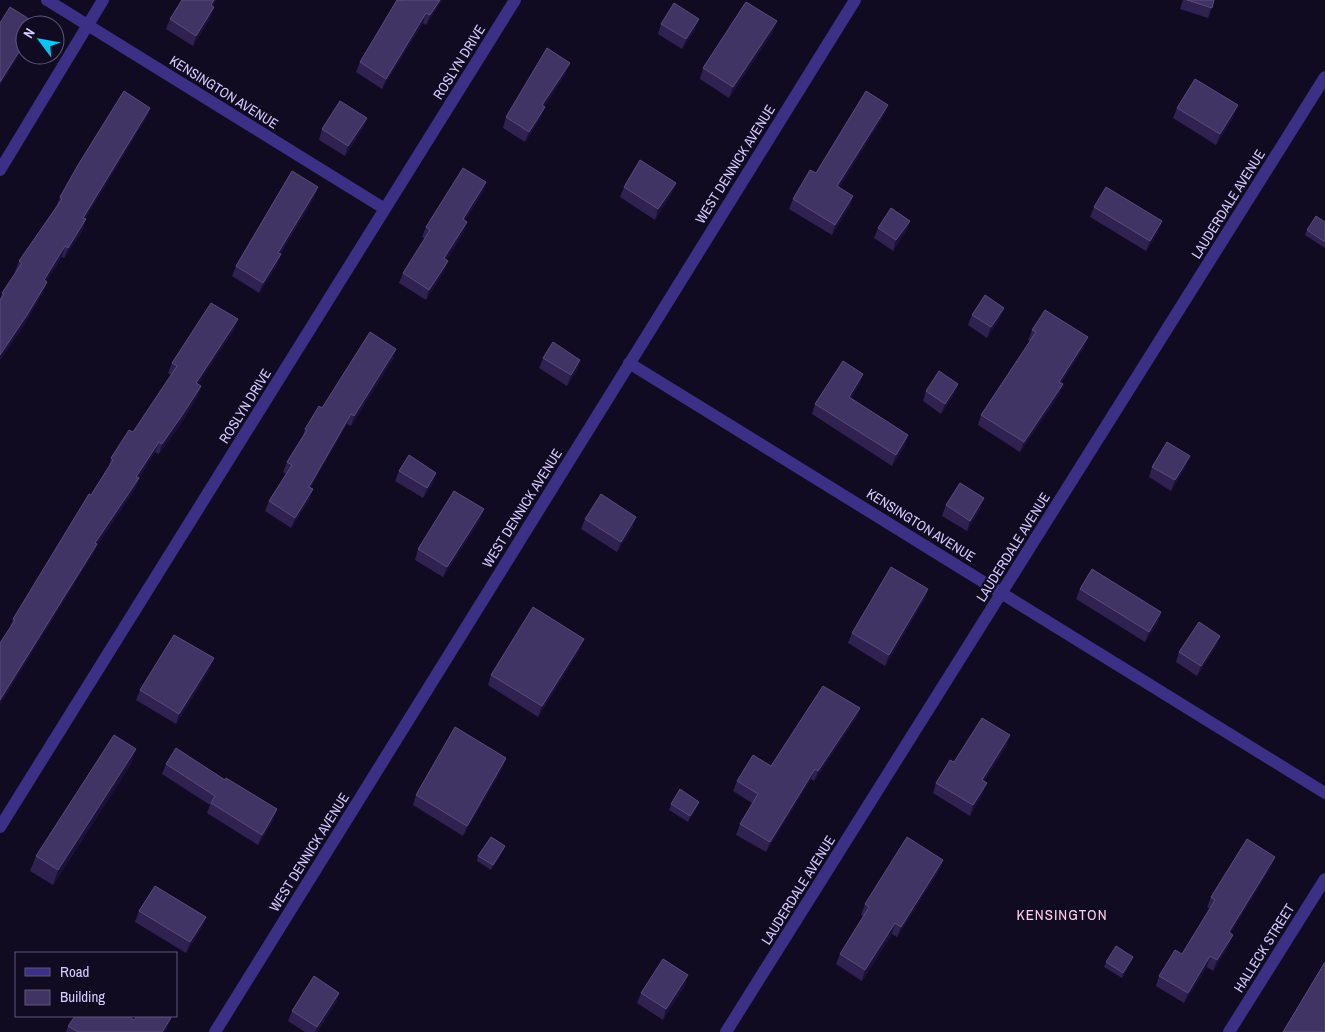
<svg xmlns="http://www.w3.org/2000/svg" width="1325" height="1032" font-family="'Archivo Narrow',sans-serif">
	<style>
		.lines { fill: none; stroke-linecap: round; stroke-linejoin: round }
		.minor { stroke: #3b3085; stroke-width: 12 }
		.wall { fill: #2f2251 }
		.shaded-wall { fill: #1b1136 }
		.building { fill: #403464; stroke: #584c7c }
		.labels { text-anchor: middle; stroke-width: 4.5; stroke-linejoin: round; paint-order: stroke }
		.street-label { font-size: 14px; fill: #d5cbff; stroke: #100b21 }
		.neighbourhood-label { font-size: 15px; letter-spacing: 1px; fill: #ffcde8; stroke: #100b21 }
	</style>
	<rect width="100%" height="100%" fill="#100b21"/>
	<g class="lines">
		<path class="minor" d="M47,0L385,209
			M0,170L103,0
			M629,363L1325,793
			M0,827L515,0
			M215,1032L855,0
			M726,1032L1325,77
			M1229,1032L1325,879"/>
	</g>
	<path class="wall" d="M442,0L426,25L423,23L382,89L356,72L360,62L402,1Z
		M1183,0H1214L1208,18L1180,9Z
		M213,6L211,17L193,46L166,29L170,19Z
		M661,24L695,29L682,49L658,34Z
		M773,32L729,98L700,79L703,68Z
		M566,73L544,107L541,117L525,142L503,128L506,117Z
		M150,108L146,118L85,219L83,230L64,258L62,257L46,281L47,282L43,292L24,325L0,360V300L2,293L16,272H15L19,261L56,207L60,197Z
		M1177,108L1234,116L1216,145L1173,118Z
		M884,115L839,187L850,206L832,235L789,209L793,199L816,173Z
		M367,118L363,128L345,156L319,140L322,129Z
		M486,182L483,192L465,220L464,232L446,260L448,261L444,271L426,300L399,283L403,273L425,239L422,237L426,227Z
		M676,183L672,193L655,220L620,197L624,187Z
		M314,198L280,254H281L277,265L259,293L232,276L236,266Z
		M1094,207L1158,232L1146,251L1090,217Z
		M910,221L906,231L893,251L874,238L878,228Z
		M1325,222V248L1305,235L1307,230Z
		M972,315L1000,318L987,338L968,325Z
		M234,330L198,384L201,386L198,396L180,425L159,454L155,452L139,478L135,489L96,547L93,554L10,628L13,619L108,469L111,458L133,432L171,375L168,373L172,363Z
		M1032,330L1084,347L1061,383L1059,395L1020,452L978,425L981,415L1030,341L1028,340Z
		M396,349L393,359L351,426L347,424L310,488L313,489L309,500L291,528L265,511L269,501L286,474L283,472L287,462L302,439L305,429L322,408Z
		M543,358L577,370L567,386L539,368Z
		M863,374L859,385L851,398L905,446L892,466L812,414L815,404Z
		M958,384L954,394L941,414L923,401L926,391Z
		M1186,466L1171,491L1149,477L1152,467Z
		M399,471L433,483L423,498L395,481Z
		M946,505L980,509L967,531L942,516Z
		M585,519L633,527L617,552L581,529Z
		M480,520L443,577L415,560L418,549Z
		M928,589L924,600L885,666L848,643L852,633Z
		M1080,589L1161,612L1158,622L1145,642L1076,599Z
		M1220,636L1216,646L1197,676L1176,662L1179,652Z
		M580,649L538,717L488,685L491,675Z
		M210,669L176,724L136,700L140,690Z
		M860,708L856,718L814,781L811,779L766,852L736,835L740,824L752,803L733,791L737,781L771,766Z
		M1007,745L984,781L983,793L970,816L933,793L936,783L954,762Z
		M506,758L502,769L463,836L413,805L416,795Z
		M131,764L53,885L30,871L36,856Z
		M166,764L225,780L274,819L258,845L207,813L210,805L162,774Z
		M699,802L697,807L688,822L669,810L671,804Z
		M505,846L503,851L491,870L477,861L478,856Z
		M943,860L939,870L897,937L892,934L862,981L836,964L840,954L864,916L861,915L865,904Z
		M1271,867L1230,933L1229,945L1213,971L1207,967L1184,1003L1156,986L1159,976L1182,954L1210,909L1207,907L1211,897Z
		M139,911L206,917L202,927L186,953L135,922Z
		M1106,962H1131L1122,978L1104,967Z
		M685,985L663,1020L637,1003L641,993Z
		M339,993L336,1003L317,1032H305L288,1021L292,1011Z
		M134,1020L167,1028L165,1032H66L68,1026Z"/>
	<path class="shaded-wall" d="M214,0H217L207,15L211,5Z
		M440,0H442L426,25L430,15Z
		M214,7L211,17L193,46L196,36Z
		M426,13L423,23L382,89L386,79Z
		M699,19L695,29L682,49L686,39Z
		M777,21L773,32L729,98L733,87Z
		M25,42V46L0,86V82Z
		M570,63L566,73L539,116L542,105Z
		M888,105L884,115L834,197L837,186Z
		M1238,105L1234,116L1216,145L1220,134Z
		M545,107L541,117L525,142L529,132Z
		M150,108L146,118L80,228L83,218Z
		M367,118L363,128L345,156L348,146Z
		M486,182L483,192L459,229L463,219Z
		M676,183L672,193L655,220L658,209Z
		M318,187L314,198L274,263L278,253Z
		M853,196L850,206L832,235L835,225Z
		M86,219L83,230L64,258L68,248Z
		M910,221L906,231L893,251L896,240Z
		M1162,221L1158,232L1146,251L1150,241Z
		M467,222L464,232L440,269L444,258Z
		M65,246L62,257L40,290L44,280Z
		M281,254L277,265L259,293L263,283Z
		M448,261L444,271L426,300L429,290Z
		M47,282L43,292L24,325L0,360V355Z
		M1004,308L1000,318L987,338L991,327Z
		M238,319L234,330L192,393L196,383Z
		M1088,337L1084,347L1055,392L1059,382Z
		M396,349L393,359L351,426L354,416Z
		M580,360L577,370L567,386L571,375Z
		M863,374L859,385L845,407L849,397Z
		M958,384L954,394L941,414L945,404Z
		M1063,384L1059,395L1020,452L1024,442Z
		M201,386L198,396L180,425L159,454L162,444Z
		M351,414L347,424L305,497L309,487Z
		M908,435L905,446L892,466L896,455Z
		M159,442L155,452L133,487L136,477Z
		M1190,456L1186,466L1171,491L1175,480Z
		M436,473L433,483L423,498L427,488Z
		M139,478L135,489L96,547L93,554L0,705V700L95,543Z
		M313,489L309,500L291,528L295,518Z
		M984,498L980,509L967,531L970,521Z
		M484,509L480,520L443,577L447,567Z
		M636,517L633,527L617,552L621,542Z
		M928,589L924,600L885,666L889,655Z
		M1161,612L1158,622L1145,642L1149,632Z
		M1220,636L1216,646L1197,676L1201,666Z
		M584,639L580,649L538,717L542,706Z
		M214,658L210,669L176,724L179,714Z
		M860,708L856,718L814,781L818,771Z
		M1010,735L1007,745L979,790L982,780Z
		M136,749L131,764L53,885L58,870Z
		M506,758L502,769L463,836L467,826Z
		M815,769L811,779L766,852L770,842Z
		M987,783L983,793L970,816L973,805Z
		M699,802L697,807L688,822L690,816Z
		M277,809L274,819L258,845L262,835Z
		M505,846L503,851L491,870L493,865Z
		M1275,857L1271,867L1225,943L1229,932Z
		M943,860L939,870L897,937L901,927Z
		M206,917L202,927L186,953L190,942Z
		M895,923L892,934L862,981L865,970Z
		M1233,935L1229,945L1213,971L1217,960Z
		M1210,956L1207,967L1184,1003L1188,993Z
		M1133,957L1131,962L1122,978L1123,973Z
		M688,975L685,985L663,1020L666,1009Z
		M339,993L336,1003L317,1032H315L317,1027Z
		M171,1018L167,1028L165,1032H162Z"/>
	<path class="building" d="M182,0H214L211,5L214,7L196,36L170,19Z
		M397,0H400L402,1V0H440L430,15L426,13L386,79L360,62Z
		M1187,0H1214L1212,8Z
		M746,2L777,21L733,87L703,68Z
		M674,3L699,19L686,39L661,24Z
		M10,7L37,24L36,25H25V42L0,82V23Z
		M547,48L570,63L542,105L545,107L529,132L506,117Z
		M1195,79L1238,105L1220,134L1177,108Z
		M124,91L150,108L83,218L86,219L68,248L65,246L44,280L47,282L27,315L0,355V300L4,294L2,293L22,263L19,261L62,199L60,197L78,165Z
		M866,91L888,105L837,186L853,196L835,225L793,199L810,170L816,173Z
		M340,101L367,118L348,146L322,129Z
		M640,160L676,183L658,209L624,187Z
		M463,168L486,182L463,219L467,222L444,258L448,261L429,290L403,273L430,230L426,227Z
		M292,171L318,187L278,253L281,254L263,283L236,266Z
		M1106,187L1162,221L1150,241L1094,207Z
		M891,208L910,221L896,240L878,228Z
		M1316,216L1325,222V242L1307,230Z
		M985,295L1004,308L991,327L972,315Z
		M211,303L238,319L196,383L201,386L183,414L162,444L159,442L136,477L139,478L95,543L97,544L0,700V643L15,620L13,619L89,494L91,495L113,460L111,458L129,430L133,432L177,366L172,363Z
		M1045,310L1088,337L1059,382L1063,384L1024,442L981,415L1036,332L1032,330Z
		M370,332L396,349L354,416L351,414L309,487L313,489L295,518L269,501L292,465L287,462L307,430L305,429L319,406L322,408Z
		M553,342L580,360L571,375L543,358Z
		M843,361L863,374L849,397L908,435L896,455L815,404Z
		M939,371L958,384L945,404L926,391Z
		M1167,442L1190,456L1175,480L1152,467Z
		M409,455L436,473L427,488L399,471Z
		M960,483L984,498L970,521L946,505Z
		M454,491L484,509L447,567L418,549Z
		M601,494L636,517L621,542L585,519Z
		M891,567L928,589L889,655L852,633Z
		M1092,569L1161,612L1149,632L1080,589Z
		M533,607L584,639L542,706L491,675Z
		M1199,622L1220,636L1201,666L1179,652Z
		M174,635L214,658L179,714L140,690Z
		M823,686L860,708L818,771L815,769L770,842L740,824L758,794L737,781L753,755L771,766Z
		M982,718L1010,735L982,780L987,783L973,805L936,783L950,760L954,762Z
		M455,727L506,758L467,826L416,795Z
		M114,735L136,749L58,870L36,856Z
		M176,748L225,780L226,778L277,809L262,835L211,803L215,796L166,764Z
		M680,789L699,802L690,816L671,804Z
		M491,837L505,846L493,865L478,856Z
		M907,837L943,860L901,927L895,923L865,970L840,954L869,907L865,904Z
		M1247,839L1275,857L1229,932L1233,935L1217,960L1210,956L1188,993L1159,976L1175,950L1182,954L1215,900L1211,897Z
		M155,886L206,917L190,942L139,911Z
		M1116,946L1133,957L1123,973L1106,962Z
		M663,959L688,975L666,1009L641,993Z
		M1325,962V1032H1283Z
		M314,976L339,993L317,1027L292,1011Z
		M75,1016H128L134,1020L137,1016H167L171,1018L162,1032H78L68,1026Z"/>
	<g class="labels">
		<g class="street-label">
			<text transform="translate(459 62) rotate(-58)" y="5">ROSLYN DRIVE</text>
			<text transform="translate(224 92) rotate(32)" y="5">KENSINGTON AVENUE</text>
			<text transform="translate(735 164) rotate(-58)" y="5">WEST DENNICK AVENUE</text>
			<text transform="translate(1228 204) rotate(-58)" y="5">LAUDERDALE AVENUE</text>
			<text transform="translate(245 406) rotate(-58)" y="5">ROSLYN DRIVE</text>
			<text transform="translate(522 508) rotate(-58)" y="5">WEST DENNICK AVENUE</text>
			<text transform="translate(921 525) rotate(32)" y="5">KENSINGTON AVENUE</text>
			<text transform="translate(1013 547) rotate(-58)" y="5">LAUDERDALE AVENUE</text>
			<text transform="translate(309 852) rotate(-58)" y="5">WEST DENNICK AVENUE</text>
			<text transform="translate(798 890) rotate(-58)" y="5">LAUDERDALE AVENUE</text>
			<text transform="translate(1264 948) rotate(-58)" y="5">HALLECK STREET</text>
		</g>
		<g class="neighbourhood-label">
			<text x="1062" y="920">KENSINGTON</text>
		</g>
	</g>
	<rect x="15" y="952" width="162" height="65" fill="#100b21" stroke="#5f587a"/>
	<rect x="25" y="968" width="25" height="8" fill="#3b3085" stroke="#5f587a"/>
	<text x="60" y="977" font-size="15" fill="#d5cbff">Road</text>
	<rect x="25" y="990" width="25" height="15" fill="#403464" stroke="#5f587a"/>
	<text x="60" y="1002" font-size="15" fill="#d5cbff">Building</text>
	<g transform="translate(40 40) rotate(302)"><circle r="24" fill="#100b21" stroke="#5f587a"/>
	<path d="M0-4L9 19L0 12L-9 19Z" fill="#00c8f6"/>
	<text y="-8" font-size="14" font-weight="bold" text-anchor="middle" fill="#d5cbff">N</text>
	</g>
</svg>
